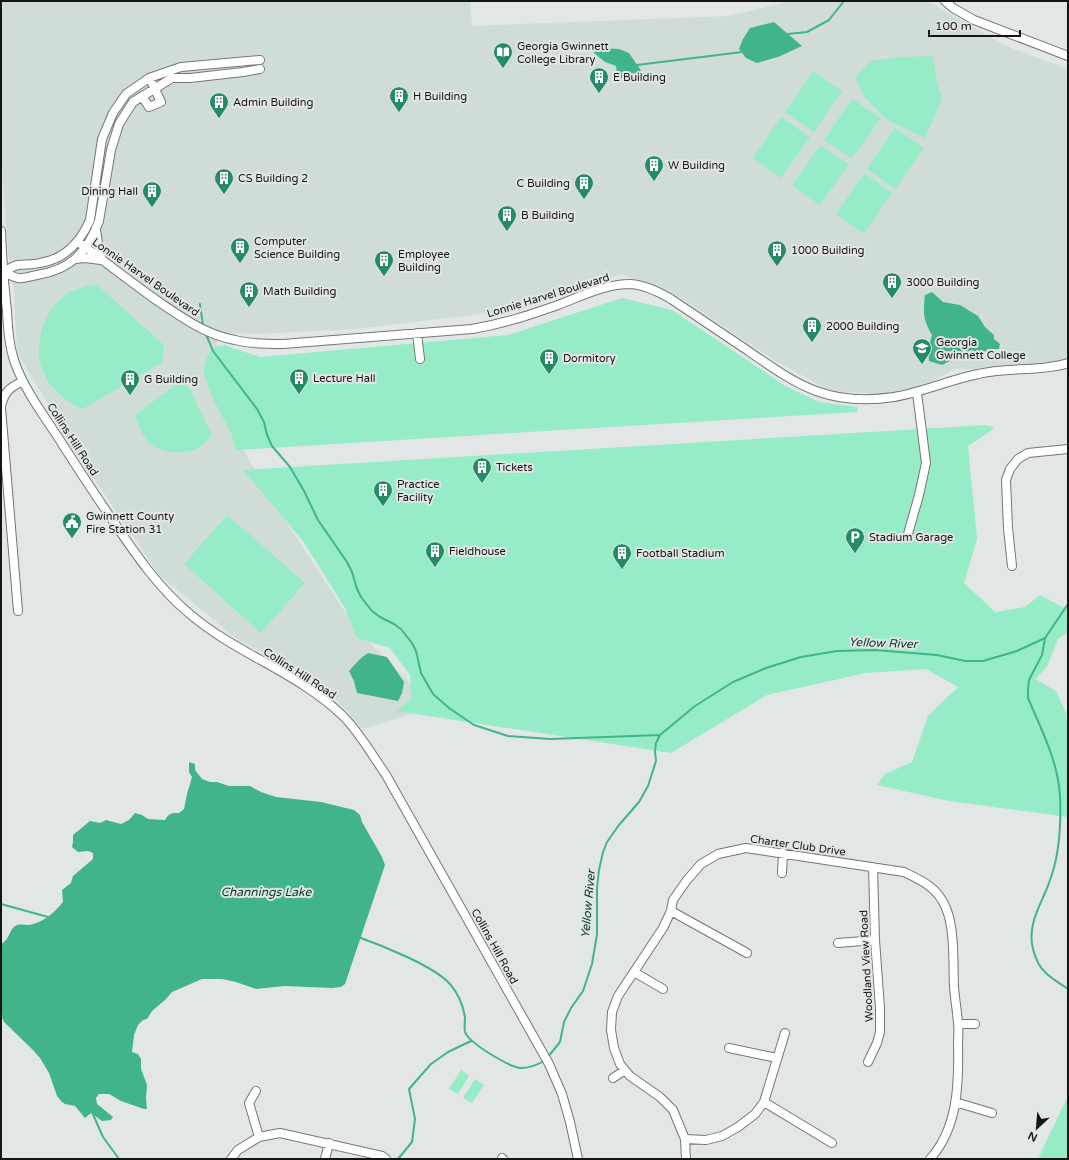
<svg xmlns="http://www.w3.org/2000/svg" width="1069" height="1160" font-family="'Varela Round',sans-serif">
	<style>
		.built { fill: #d0ddd6 }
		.green { fill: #96ecc6 }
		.water { fill: #41b589 }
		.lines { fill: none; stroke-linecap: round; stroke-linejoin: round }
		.stream { stroke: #41b589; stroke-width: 2 }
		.minor-casing { stroke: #737775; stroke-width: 10 }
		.minor { stroke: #fff; stroke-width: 8 }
		.labels { text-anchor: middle; stroke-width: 4; stroke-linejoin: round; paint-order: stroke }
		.poi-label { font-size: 11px; fill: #141515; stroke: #e2e6e4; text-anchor: start }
		.street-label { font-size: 11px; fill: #141515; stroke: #e2e6e4 }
		.water-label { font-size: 12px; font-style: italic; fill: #053927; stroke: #e2e6e4 }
	</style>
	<rect width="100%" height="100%" fill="#e2e6e4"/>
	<path class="built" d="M1,1H470L472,26L728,16L783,3V1H928L1006,46L1068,69V361L1055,368L954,369L907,395L831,391L777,362L680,297L622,274L522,309L356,329L256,334L218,333L213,394L265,489L356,629L434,707L363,729L324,686L237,639L159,575L81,459L17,352L14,291L8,253L1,153Z"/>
	<path class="green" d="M933,56L937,82L942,99L925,138L886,119L865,98L855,77L871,61L902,57Z
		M813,71L842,91L814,132L785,112Z
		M852,99L881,118L852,159L824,140Z
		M781,117L810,137L781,178L753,158Z
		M895,128L924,148L895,189L867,169Z
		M820,145L849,164L820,205L792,186Z
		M864,173L892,193L864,234L836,214Z
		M96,284L164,345L162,362L83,409C74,406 67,401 60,394C54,389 48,383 45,375C32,352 41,317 60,299C69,290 84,287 96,284Z
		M622,298L672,310L787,387L819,402L858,407L857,412L236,450L231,433L211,395L203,370L208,355L215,347L224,345L260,357L508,335Z
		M179,382L188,386L212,435C209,438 205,443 201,446C187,456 158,455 147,440C141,433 138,424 135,415Z
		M986,425L995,428L968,446L977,539L964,583L995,612L1025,607L1040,595L1068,610V632L1058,639L1047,667L1035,679L1056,691L1068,717V817L949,801L877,785L885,774L912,762L928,716L958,687L926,669L866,673L767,695L671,753L396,711L411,699L410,675L390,648L357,638L345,608L303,541L243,470Z
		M227,515L305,583L261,633L184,564Z
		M461,1070L469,1076L458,1094L449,1089Z
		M475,1079L484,1085L472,1103L463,1098Z
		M1068,1096V1159H1038L1064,1104Z"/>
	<path class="water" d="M774,22L802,46L778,57L757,63L746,58L739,49L743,39L750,28Z
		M601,47L602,48L619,49L629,53L640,69L644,79L637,77L629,80H622V78H618L616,66L605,62L594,53L595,50L599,49Z
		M932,292L943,302L960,305L978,316L985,327L994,335V339L1000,344L999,349H988L983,353L971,350L942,365L929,361L928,349L932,335C923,319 923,314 925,295Z
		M368,653L387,657L404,682L402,693L398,701L357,693L354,681L349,671L361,658Z
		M189,762L195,764V770L202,779L210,782H217L229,786H250L261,792L276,797L321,802L354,810L360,815L362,822L382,857L385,865L345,984L341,987L332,988L284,986L256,989L236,982L222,979H202L172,992L166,999L152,1011L147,1019L143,1020L138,1025L134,1035L132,1052L138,1054L141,1059V1069L147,1085L146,1099L147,1109H144L121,1101L109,1094H99L96,1098L97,1104L113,1117L111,1120L102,1121L91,1113L85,1118L75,1106L65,1104L61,1101L57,1096L49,1073L40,1058L32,1049L4,1022L1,1015V944C10,940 9,928 17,925C20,924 26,925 29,925C43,923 55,912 63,902L62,890L71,883L73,876L93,859V853L88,851L78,852L72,847L73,842V835L90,821L100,823L106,820L121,824L129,820L135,813L142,815L148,819L165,820C169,813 171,813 179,813L184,809L187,794L192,777L189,772Z"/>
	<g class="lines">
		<path class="stream" d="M788,34L807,32L829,20L844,1
			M637,65L742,52
			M200,304L203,326
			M205,332L213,351L257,409L264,422L267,435L272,446L290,467L304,491L318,520L347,562L352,572L357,589L361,597L372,611L380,617L394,624L401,629L412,643L416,651L421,673L433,694L449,708L474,725L508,736L550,739L660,735
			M1045,638L1042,655L1029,680L1028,689V698C1041,729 1058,761 1060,796C1061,821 1060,850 1052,874C1045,900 1026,921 1033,949C1035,957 1039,967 1046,973C1052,979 1061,984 1068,989
			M1,904L48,917
			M358,937C381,945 434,966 450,984C457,992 463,1005 465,1017C465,1021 464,1028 465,1032C469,1043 509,1067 521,1068C529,1068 537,1065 544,1061
			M547,1058L560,1042L564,1022L571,1008L583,991L592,964L597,934V888L599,870L603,852L607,842L619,825L639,802L648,786L656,761L655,751L656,743L660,735L695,706L733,682L766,668L801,657L837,651L875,650L937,655L965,661H983L1017,651L1045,638L1068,604
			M92,1112L103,1137L119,1159
			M398,1159L412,1142L415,1119L409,1089L431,1064L448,1052L471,1041"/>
		<defs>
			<path id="minor" d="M945,1L953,8L974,20L1068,56
				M142,96L149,107L161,102L152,83
				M96,230L99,250L102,260
				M1,231C2,258 4,285 7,311C8,329 9,346 15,363C25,391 45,417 61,442C77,467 94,493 111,518C134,552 158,588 191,615C237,654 299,673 343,716C360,733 372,755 386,775L549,1064L562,1094L570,1122L578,1159
				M78,242C106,262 133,284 162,304C184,319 207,335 235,340C251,344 267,344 283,344L472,329C503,324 529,315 558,305C582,296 604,284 631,284C645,285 659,292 671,299C695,315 719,331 744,348C796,384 826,407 894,397C923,392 949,380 978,374C998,369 1021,370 1041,368C1050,367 1060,366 1068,363
				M76,259L85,258L101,260
				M1,272C7,271 12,266 18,265C25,264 33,265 40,263C65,259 80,243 90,220L102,139L113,113L126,94L149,78L181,67L260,60
				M3,272C8,274 13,277 18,278C23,279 31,276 37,275C70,270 87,253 99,221L111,150L119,124L133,102L172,78H190L243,72L260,69
				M417,333L420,359
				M1,406C5,391 9,388 23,381
				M1,408L18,611
				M908,534L919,495L926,463L917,393
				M1012,566L1008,528L1006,480L1010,469L1018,459L1028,453L1068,449
				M782,873L783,853
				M671,911L747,953
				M838,943L875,940
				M634,972L663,989
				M958,1024H975
				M729,1048L777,1058
				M868,1062L877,1043L880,1032V1008L875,940L873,867
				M613,1078L625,1070
				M256,1091L249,1103L259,1137
				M764,1102L832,1143
				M955,1102L992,1113
				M685,1139L706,1140L722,1136L738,1127L755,1114L764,1102L785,1033
				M502,1158L503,1159
				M231,1159L238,1150L259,1137L280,1133L382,1156L386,1159
				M325,1159L329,1143
				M686,1159L685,1139L673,1110L660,1097L630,1076L620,1064L614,1048L611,1030L612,1012L618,996L663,928L671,911L673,900L687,880L701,864L718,854L746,848L904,872C923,881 938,888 946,908C955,929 953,964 954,987C955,999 957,1011 958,1023C959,1030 958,1037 958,1044C959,1084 958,1128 930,1159"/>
		</defs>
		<use href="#minor" class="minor-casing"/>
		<use href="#minor" class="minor"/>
	</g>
	<defs>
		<symbol id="library-pin" viewBox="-11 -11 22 30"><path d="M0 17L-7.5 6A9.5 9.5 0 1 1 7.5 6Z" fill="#258b66" stroke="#e2e6e4"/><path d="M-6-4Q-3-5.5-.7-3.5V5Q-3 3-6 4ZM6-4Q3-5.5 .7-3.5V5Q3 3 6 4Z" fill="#fff"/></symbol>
		<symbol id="building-pin" viewBox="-11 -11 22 30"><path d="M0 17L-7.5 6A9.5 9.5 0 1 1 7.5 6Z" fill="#258b66" stroke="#e2e6e4"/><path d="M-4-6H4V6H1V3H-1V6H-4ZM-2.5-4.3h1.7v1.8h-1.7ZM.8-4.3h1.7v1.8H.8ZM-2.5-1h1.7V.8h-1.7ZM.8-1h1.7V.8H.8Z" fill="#fff"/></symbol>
		<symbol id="university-pin" viewBox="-11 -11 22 30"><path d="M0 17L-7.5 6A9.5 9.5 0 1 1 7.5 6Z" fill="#258b66" stroke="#e2e6e4"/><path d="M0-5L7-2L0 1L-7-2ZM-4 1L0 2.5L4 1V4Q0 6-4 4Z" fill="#fff"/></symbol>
		<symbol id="civic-pin" viewBox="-11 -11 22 30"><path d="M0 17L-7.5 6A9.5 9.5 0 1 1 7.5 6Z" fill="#258b66" stroke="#e2e6e4"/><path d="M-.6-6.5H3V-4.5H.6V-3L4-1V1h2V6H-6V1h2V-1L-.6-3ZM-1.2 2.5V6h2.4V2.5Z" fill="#fff"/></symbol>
		<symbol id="parking-pin" viewBox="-11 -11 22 30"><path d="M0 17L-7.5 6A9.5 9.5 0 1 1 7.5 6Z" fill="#258b66" stroke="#e2e6e4"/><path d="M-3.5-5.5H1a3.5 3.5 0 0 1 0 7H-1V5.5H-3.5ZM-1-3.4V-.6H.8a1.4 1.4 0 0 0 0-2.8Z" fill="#fff"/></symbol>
	</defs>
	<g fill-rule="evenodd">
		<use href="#library-pin" x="492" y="41" width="22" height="30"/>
		<use href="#building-pin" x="588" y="66" width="22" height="30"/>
		<use href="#building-pin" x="388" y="85" width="22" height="30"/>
		<use href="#building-pin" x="208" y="91" width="22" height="30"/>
		<use href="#building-pin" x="643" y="154" width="22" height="30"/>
		<use href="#building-pin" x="213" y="167" width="22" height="30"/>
		<use href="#building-pin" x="573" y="172" width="22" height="30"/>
		<use href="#building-pin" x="141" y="180" width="22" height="30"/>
		<use href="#building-pin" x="496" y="204" width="22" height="30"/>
		<use href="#building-pin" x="229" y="236" width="22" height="30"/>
		<use href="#building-pin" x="766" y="239" width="22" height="30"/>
		<use href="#building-pin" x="373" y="249" width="22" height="30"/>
		<use href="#building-pin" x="881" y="271" width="22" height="30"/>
		<use href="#building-pin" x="238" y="280" width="22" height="30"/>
		<use href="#building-pin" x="801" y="315" width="22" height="30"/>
		<use href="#university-pin" x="911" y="337" width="22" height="30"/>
		<use href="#building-pin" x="538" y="347" width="22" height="30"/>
		<use href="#building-pin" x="288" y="367" width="22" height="30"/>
		<use href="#building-pin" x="119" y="368" width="22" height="30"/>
		<use href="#building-pin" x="471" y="456" width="22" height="30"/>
		<use href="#building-pin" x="372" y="479" width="22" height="30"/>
		<use href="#civic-pin" x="61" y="511" width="22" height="30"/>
		<use href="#parking-pin" x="844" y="526" width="22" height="30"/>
		<use href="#building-pin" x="424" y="540" width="22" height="30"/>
		<use href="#building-pin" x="611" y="542" width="22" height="30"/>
	</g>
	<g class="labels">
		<g class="poi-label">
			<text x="517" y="50">Georgia Gwinnett<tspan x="517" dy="13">College Library</tspan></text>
			<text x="613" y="81">E Building</text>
			<text x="413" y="100">H Building</text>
			<text x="233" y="106">Admin Building</text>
			<text x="668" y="169">W Building</text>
			<text x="238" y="182">CS Building 2</text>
			<text x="570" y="187" text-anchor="end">C Building</text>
			<text x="138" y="195" text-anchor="end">Dining Hall</text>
			<text x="521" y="219">B Building</text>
			<text x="254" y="245">Computer<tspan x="254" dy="13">Science Building</tspan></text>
			<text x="791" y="254">1000 Building</text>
			<text x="398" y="258">Employee<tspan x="398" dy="13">Building</tspan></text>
			<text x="906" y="286">3000 Building</text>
			<text x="263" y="295">Math Building</text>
			<text x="826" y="330">2000 Building</text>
			<text x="936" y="346">Georgia<tspan x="936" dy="13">Gwinnett College</tspan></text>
			<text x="563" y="362">Dormitory</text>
			<text x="313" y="382">Lecture Hall</text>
			<text x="144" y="383">G Building</text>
			<text x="496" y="471">Tickets</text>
			<text x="397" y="488">Practice<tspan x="397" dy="13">Facility</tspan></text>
			<text x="86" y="520">Gwinnett County<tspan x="86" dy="13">Fire Station 31</tspan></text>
			<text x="869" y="541">Stadium Garage</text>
			<text x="449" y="555">Fieldhouse</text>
			<text x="636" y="557">Football Stadium</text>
		</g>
		<g class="street-label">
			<text transform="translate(146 277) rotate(35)" y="4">Lonnie Harvel Boulevard</text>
			<text transform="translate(548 295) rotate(-17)" y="4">Lonnie Harvel Boulevard</text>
			<text transform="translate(73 439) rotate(57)" y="4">Collins Hill Road</text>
			<text transform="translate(300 673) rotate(33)" y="4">Collins Hill Road</text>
			<text transform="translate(798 845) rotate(8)" y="4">Charter Club Drive</text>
			<text transform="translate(495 946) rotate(61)" y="4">Collins Hill Road</text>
			<text transform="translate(866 966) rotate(-93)" y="4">Woodland View Road</text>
		</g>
		<g class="water-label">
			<text transform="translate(883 643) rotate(2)" y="4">Yellow River</text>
			<text x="266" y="896">Channings Lake</text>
			<text transform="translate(588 904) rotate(-85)" y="4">Yellow River</text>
		</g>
	</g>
	<rect width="1069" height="1160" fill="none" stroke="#141515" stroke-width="4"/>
	<g transform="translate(1037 1128) rotate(206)" stroke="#e2e6e4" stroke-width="3" paint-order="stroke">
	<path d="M0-3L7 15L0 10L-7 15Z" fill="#141515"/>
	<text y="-6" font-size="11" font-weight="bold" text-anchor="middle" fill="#141515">N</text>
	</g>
	<path d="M929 30v6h91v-6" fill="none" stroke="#141515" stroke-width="2"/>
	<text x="935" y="30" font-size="12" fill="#141515" stroke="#e2e6e4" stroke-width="3" paint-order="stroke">100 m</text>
</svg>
